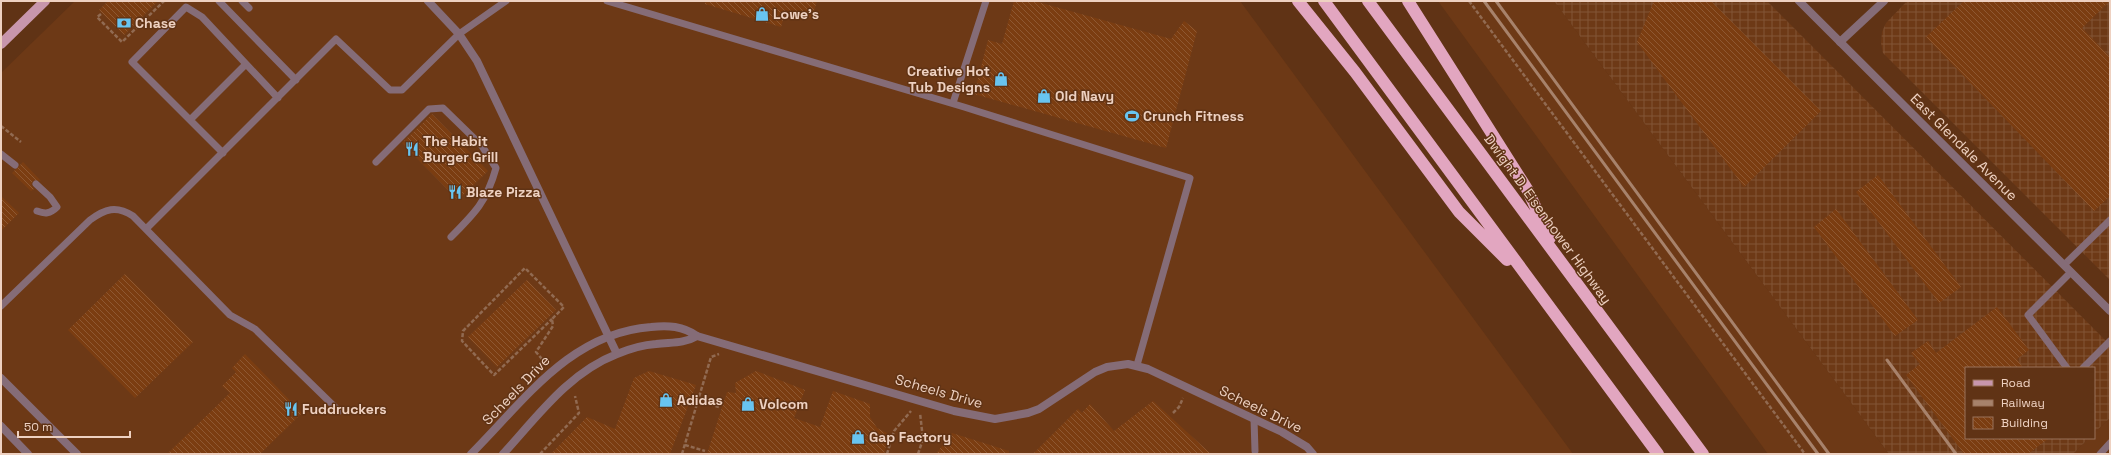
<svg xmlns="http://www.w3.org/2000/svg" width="2111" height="455" font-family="'Space Grotesk',sans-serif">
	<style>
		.built { fill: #6d3916 }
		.industrial { fill: url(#industrial-grid) }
		.building { fill: url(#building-back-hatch) }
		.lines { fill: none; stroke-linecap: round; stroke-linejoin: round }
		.path { stroke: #916a51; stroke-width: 2.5; stroke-dasharray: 4 2; stroke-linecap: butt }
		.service { stroke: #856c77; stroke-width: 7 }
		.minor { stroke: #856c77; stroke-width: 8 }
		.tertiary { stroke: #856c77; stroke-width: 8 }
		.primary { stroke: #c896ac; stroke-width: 10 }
		.motorway { stroke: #e2a6c0; stroke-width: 12 }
		.rail { stroke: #a7826b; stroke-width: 3 }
		.labels { text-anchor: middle; stroke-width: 3; stroke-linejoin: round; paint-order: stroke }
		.poi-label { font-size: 14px; font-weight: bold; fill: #eed1c1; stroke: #603315; text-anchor: start }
		.street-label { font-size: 14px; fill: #eed1c1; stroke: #603315 }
	</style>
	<defs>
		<pattern id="industrial-grid" width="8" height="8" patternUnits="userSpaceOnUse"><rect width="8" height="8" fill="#6d3916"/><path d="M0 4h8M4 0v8" fill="none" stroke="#825536"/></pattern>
		<pattern id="building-back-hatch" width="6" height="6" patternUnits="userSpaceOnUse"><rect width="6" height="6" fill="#7b3d11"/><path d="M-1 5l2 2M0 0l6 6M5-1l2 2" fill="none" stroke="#8e5832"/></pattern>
	</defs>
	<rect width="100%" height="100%" fill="#603315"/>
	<path class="built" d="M75,1H1240L1573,454H1V73Z
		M1438,1H1554L1889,454H1768Z
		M2110,418V454H2073L2089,438H2094V433Z"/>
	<path class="industrial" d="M1554,1H1767L2110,345V418L2094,433V368H1966V438H2089L2073,454H1889Z
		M1907,1H2110V280L1883,53L1881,43L1882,32L1886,23Z"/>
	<path class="building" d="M108,1H158L124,35L99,10Z
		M705,1H817L812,18L786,10L781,27L705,4Z
		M1014,1H1034L1171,39L1184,21L1197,31L1166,148L974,94L988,40L1002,44Z
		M1654,1H1711L1821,111L1744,187L1637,42Z
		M1964,1H2110L2082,28L2110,57V196L2094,211L1926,37Z
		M432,114L488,171L458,200L402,143Z
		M23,162L41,181L33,180L31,185L34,189L31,191L12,173Z
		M1878,175L1961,287L1939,303L1856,192Z
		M1,196L19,213L1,231Z
		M1836,209L1918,320L1895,336L1814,227Z
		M125,274L193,342L135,398L68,330Z
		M527,280L556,310L497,367L468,337Z
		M1997,307L2029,350L2017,359L2023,368H1966V438H2049L2028,454H1964L1906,375L1920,364L1911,353L1928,341L1936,353Z
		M245,354L302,413L260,454H167L230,393L222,386L236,372L232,368Z
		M649,371L696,385L670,454H551L587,417L615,429L634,378Z
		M756,371L805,390L794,418L820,427L833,391L870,404V417L877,428L889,434L884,454H707L727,392L736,393L735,383Z
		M1153,401L1211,454H1033L1078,409L1082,413L1090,404L1114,431Z
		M952,433L1009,451V454H936Z"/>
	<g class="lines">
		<path class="path" d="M1469,1L1805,454
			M101,14L97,17L122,42L164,1
			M1,126L21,142
			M542,359L536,352L553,326L552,319L564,307L525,268L463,331L462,341L494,375L552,319
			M698,400L719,407
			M1173,413L1179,407L1183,398
			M685,445L705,451
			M540,454L579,413L575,396
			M682,454L711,357L719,354
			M887,454L894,431L911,411
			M918,454L923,439L920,413"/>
		<path class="service" d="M219,1L296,80
			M242,1L249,8
			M607,1L964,107L1190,178L1137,365
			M953,103L986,1
			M190,120L246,64
			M223,153L132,62L186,7L202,17L278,98
			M1,154L15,165
			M376,162L429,109L443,108L482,146L496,168C487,201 475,213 451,237
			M36,184L50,197L57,207C50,214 45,214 37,211
			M146,229L336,39L390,90H402L459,34L506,1
			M2064,265L2110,220
			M1,306L90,220C105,209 116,205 133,216L230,315L255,329L339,411
			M2067,368L2028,315L2071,272
			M2083,368L2110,341
			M1254,419L1255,451
			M2100,454L2110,443"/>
		<path class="minor" d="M428,1L459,34L477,61L617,354
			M1840,42L1884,1
			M471,454C524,401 570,333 651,327C668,325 683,326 697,336L954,411L995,419L1028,413L1039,409L1095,372L1107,367L1128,364L1148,369L1282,432L1307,447L1313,454
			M503,454C537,417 568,373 617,354C629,349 643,345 656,344C672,342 683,344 697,336"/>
		<path class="tertiary" d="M1799,1L2110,311
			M1,378L77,454
			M1,426L28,454"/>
		<path class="primary" d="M1,44L45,1"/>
		<path class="motorway" d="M1298,1L1355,72L1459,212L1507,260
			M1324,1L1658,454
			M1368,1L1703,454
			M1408,1L1527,189L1550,238"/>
		<path class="rail" d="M1484,1L1818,454
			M1496,1L1829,454
			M1887,360L1956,454"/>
	</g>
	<defs>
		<symbol id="shop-bare" viewBox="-9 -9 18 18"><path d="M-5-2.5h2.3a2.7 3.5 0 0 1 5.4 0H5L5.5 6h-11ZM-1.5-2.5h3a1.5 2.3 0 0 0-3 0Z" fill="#68c4f0" stroke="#603315" stroke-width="2.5" paint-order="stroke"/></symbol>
		<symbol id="bank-bare" viewBox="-9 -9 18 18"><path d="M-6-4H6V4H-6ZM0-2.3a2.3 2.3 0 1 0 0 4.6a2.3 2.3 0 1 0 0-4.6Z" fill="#68c4f0" stroke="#603315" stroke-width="2.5" paint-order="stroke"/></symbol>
		<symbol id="stadium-bare" viewBox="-9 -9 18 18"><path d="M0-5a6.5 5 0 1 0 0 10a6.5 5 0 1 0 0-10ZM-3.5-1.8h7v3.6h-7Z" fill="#68c4f0" stroke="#603315" stroke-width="2.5" paint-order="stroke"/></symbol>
		<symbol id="restaurant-bare" viewBox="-9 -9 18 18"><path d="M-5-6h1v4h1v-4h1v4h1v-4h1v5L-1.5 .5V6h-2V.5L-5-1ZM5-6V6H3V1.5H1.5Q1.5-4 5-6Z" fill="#68c4f0" stroke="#603315" stroke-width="2.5" paint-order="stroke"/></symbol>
	</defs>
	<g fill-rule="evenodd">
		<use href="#shop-bare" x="752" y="4" width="20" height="20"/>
		<use href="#bank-bare" x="114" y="13" width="20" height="20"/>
		<use href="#shop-bare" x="991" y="69" width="20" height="20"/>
		<use href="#shop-bare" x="1034" y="86" width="20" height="20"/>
		<use href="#stadium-bare" x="1122" y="106" width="20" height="20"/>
		<use href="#restaurant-bare" x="402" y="139" width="20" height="20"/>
		<use href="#restaurant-bare" x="445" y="182" width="20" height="20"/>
		<use href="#shop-bare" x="656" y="390" width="20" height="20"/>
		<use href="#shop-bare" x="738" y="394" width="20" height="20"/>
		<use href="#restaurant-bare" x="281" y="399" width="20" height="20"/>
		<use href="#shop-bare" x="848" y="427" width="20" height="20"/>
	</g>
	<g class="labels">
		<g class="poi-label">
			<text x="773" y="19">Lowe's</text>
			<text x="135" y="28">Chase</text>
			<text x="990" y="76" text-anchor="end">Creative Hot<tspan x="990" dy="16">Tub Designs</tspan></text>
			<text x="1055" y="101">Old Navy</text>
			<text x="1143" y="121">Crunch Fitness</text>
			<text x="423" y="146">The Habit<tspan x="423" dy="16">Burger Grill</tspan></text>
			<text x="466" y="197">Blaze Pizza</text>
			<text x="677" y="405">Adidas</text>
			<text x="759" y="409">Volcom</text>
			<text x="302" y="414">Fuddruckers</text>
			<text x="869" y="442">Gap Factory</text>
		</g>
		<g class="street-label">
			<text transform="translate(1964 147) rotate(45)" y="5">East Glendale Avenue</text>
			<text transform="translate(1548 219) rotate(54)" y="5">Dwight D. Eisenhower Highway</text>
			<text transform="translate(516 390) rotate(-46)" y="5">Scheels Drive</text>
			<text transform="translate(939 391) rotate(16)" y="5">Scheels Drive</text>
			<text transform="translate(1261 409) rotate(26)" y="5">Scheels Drive</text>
		</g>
	</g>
	<rect width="2111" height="455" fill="none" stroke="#eed1c1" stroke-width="4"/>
	<rect x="1965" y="367" width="130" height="72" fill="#603315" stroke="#99725a"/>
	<rect x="1973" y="380" width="20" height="6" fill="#c896ac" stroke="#99725a"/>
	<text x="2001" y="387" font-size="12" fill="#eed1c1">Road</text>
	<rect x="1973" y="400" width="20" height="6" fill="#a7826b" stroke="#99725a"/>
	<text x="2001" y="407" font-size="12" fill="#eed1c1">Railway</text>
	<rect x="1973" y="417" width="20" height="12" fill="url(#building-back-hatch)" stroke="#99725a"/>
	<text x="2001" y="427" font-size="12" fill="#eed1c1">Building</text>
	<path d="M18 431v6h112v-6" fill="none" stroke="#eed1c1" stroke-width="2"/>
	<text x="24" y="431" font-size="12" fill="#eed1c1" stroke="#603315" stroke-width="3" paint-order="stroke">50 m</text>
</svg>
